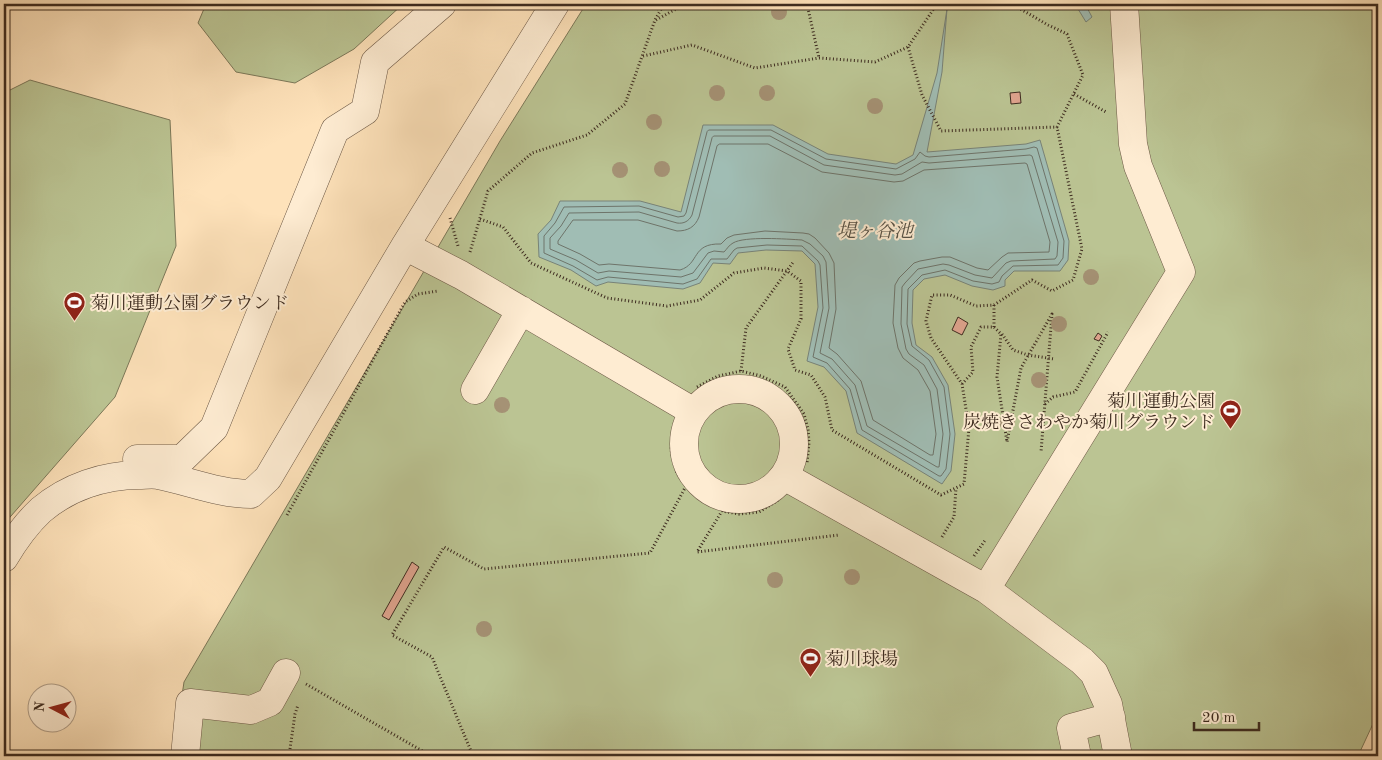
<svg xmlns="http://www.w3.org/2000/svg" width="1382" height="760" font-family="'Old Standard TT','Noto Serif JP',serif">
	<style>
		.green { fill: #bbc493; stroke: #7c7859 }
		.water { fill: #a0bdb4; stroke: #788378 }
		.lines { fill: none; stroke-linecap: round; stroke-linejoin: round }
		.shore { stroke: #6e746a; stroke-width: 1 }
		.building { fill: #e1a590; stroke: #3d2b1f }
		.minor-casing { stroke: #6d5946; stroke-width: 29 }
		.path { stroke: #3d2b1f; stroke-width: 3; stroke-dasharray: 1 2.5; stroke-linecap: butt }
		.minor { stroke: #feecd2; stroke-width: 28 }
		.tree { fill: #a59275 }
		.labels { text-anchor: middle; stroke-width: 4; stroke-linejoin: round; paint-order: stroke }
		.poi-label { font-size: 18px; fill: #3d2b1f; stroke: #feecd2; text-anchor: start }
		.water-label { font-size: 19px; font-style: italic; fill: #565044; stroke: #feecd2 }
	</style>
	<rect width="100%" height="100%" fill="#fee2ba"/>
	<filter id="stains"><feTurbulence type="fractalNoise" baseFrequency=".004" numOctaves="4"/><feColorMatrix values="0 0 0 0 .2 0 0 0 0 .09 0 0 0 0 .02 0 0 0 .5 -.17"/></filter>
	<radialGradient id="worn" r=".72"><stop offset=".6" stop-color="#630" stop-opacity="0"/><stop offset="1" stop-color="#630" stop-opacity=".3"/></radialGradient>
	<path class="green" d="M206,4H403L354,49L295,83L236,72L198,23Z
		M586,4H1378V713L1358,756H173L184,682L500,141Z
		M30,80L170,120L176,246L115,397L4,524V93Z"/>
	<path class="water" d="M1075,4H1085L1092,17L1086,22Z
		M947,9L942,72L927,152L1026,144L1040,140L1069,241L1068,260L1060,271H1014L1005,280V286L993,290L972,286L945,275L924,279L913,290L912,323L916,345L932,357L948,385L955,434L951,471L942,484L857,433L846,391L824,367L807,361L818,307L815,264L802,251L766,250L738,253L730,264L713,263L700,283L683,289L608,282L596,286L571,270L539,257L538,234L551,220L560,201H640L681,212L703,125H773L828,154L896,164L913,155L937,73Z"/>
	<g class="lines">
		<path class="shore" d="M709,130H771L826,159L896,169L915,159L920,152L925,156L929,157L1026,149L1034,147L1037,148L1064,241L1063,258L1058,265L1013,266L1002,276L999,282L992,284L973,281L945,270L922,275L908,289L907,324L912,346L929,360L944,387L950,434L946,469L941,476H939L862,430L850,389L827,363L813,357L823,308L820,265L818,261L802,246L767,245L737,248L734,250L727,259H711L697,279L683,284L608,277L597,280L573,266L544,253V236L555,223L564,207L639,206L678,217L684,216L686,213L707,132Z
			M714,136H770L824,165L895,175L902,174L922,162L929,163L1030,155L1032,156L1058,242L1057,256L1055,259L1011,261L1006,263L992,278L975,275L949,265L943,264L918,269L905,283L902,287L901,324L906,349L909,354L924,365L937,389L943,434L939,467H937L867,426L855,385L832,359L820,353L829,308L826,262L823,256L810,244L802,240C787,239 744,236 733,243C729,245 727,249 724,252L714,251L708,253L693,273L681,277L609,271L598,273L576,260L550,249V238L561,226L569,213L639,212L677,223C684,224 689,221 692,215L712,138Z
			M720,144H768L822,172L894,182L903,181L924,170L1025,163L1027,164L1050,242L1049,252L1008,253L1002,257L988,270L977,268L950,257H942L920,261L914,263L899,278L895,285L893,323L898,348L903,358L918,370L930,391L936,434L933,455H930L873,420L861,381L837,354L829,348L836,309L834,263L829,253L815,238L809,234L803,233L765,231L734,235L727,238L721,244C691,243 700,264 680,270L609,264L599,265L580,254L558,244V241L573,220H638L677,231C688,231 695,227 699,217L717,146Z"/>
	</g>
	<path class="building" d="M649,4H661L658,10L649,5Z
		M1020,92L1021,103L1011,104L1010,93Z
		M958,317L968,323L962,335L952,330Z
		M1098,333L1102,336L1099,341L1094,339Z
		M412,562L419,567L389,620L382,616Z"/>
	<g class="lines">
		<defs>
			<path id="minor" d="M405,246L461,275L694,412
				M684 444a55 55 0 1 1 110 0a55 55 0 1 1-110 0Z
				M475,390L521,310
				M137,459H182L214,428L335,130L365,111L375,62L442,4
				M784,476L986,589L1082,661L1094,673L1108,704L1118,756
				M4,558C14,541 26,524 41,510C68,487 104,475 139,475C145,475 152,474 158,475C189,481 219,494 251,494L268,478L405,246L555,4
				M986,589L1181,272L1138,166L1133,144L1124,4
				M185,756L190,703L251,710L270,702L286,673
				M1077,756L1071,728L1111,717"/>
		</defs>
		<use href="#minor" class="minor-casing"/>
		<path class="path" d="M807,4L819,58
			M656,20L685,4
			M908,47L922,95L941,131L1057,127L1083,75L1067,34L1048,25L1012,4
			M643,56L692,45L755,68L819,58L875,62L908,47L937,4
			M1074,94L1106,112
			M450,218L458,246
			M480,219L503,227L531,263L607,298L667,306L700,300L734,273L764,268L787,271L801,281V319L788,349L795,370L811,375L825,397L832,430L941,495L964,484L969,428L962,384L931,338L926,321L932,295H950L976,306L994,305L1032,280L1052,291L1073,280L1082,249L1057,127
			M470,252L488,191L532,153L587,135L625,104L655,20L664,4
			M994,327V305
			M1002,334L1013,350L1028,355L1054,359
			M741,371L746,328L794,261
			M962,384L973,372L971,347L981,327H994L1001,334L997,377L1007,442L1021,368L1052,314L1041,452
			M697,387L718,376L741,371L761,376L785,387L804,414L808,429L809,443L807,463
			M1045,404L1053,397L1075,392L1108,332
			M778,500L759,512L739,514L722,511L697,552L839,535
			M287,515L405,302L418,294L438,291
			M942,537L954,517L956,488
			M974,556L986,539
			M306,684L431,756
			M289,756L295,714L298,705
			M473,756L432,657L392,635L444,547L484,569L650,553L686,486L677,473L671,450L674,427"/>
		<use href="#minor" class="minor"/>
	</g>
	<g class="tree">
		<circle cx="779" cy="12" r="8"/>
		<circle cx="717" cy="93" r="8"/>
		<circle cx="767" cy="93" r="8"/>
		<circle cx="875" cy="106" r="8"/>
		<circle cx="654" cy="122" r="8"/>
		<circle cx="662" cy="169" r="8"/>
		<circle cx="620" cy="170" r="8"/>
		<circle cx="1091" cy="277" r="8"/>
		<circle cx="1059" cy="324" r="8"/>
		<circle cx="1039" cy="380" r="8"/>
		<circle cx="502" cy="405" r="8"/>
		<circle cx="1007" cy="422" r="8"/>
		<circle cx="852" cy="577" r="8"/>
		<circle cx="775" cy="580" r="8"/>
		<circle cx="484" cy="629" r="8"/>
	</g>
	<defs>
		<symbol id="stadium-pin" viewBox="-11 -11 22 30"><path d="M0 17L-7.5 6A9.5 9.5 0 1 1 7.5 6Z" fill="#8f2418" stroke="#feecd2"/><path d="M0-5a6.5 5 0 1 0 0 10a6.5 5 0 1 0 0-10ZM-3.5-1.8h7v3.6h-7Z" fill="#fff"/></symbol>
	</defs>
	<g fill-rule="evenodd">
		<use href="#stadium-pin" x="62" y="290" width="25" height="34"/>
		<use href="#stadium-pin" x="1218" y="398" width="25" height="34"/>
		<use href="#stadium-pin" x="798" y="646" width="25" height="34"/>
	</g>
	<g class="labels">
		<g class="poi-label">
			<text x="91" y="309">菊川運動公園グラウンド</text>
			<text x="1215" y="407" text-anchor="end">菊川運動公園<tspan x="1215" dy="21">炭焼きさわやか菊川グラウンド</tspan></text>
			<text x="826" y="665">菊川球場</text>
		</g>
		<g class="water-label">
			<text x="875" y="237">堤ヶ谷池</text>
		</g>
	</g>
	<rect width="1382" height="760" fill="none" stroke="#fee2ba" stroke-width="20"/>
	<rect x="5" y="5" width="1372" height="750" fill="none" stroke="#3d2b1f" stroke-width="2.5"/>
	<rect x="10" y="10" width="1362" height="740" fill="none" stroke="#3d2b1f"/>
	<g transform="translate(52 708) rotate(276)"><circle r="24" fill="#feecd2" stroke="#b19f8a"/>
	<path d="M0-4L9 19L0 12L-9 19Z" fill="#8f2418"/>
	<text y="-8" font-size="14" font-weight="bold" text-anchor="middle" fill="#3d2b1f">N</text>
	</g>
	<path d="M1194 722v8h65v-8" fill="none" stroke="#3d2b1f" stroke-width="2.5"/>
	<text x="1202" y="722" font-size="15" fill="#3d2b1f" stroke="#feecd2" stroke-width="4" paint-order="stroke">20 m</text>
	<rect width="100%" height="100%" filter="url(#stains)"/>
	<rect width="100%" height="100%" fill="url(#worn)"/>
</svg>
